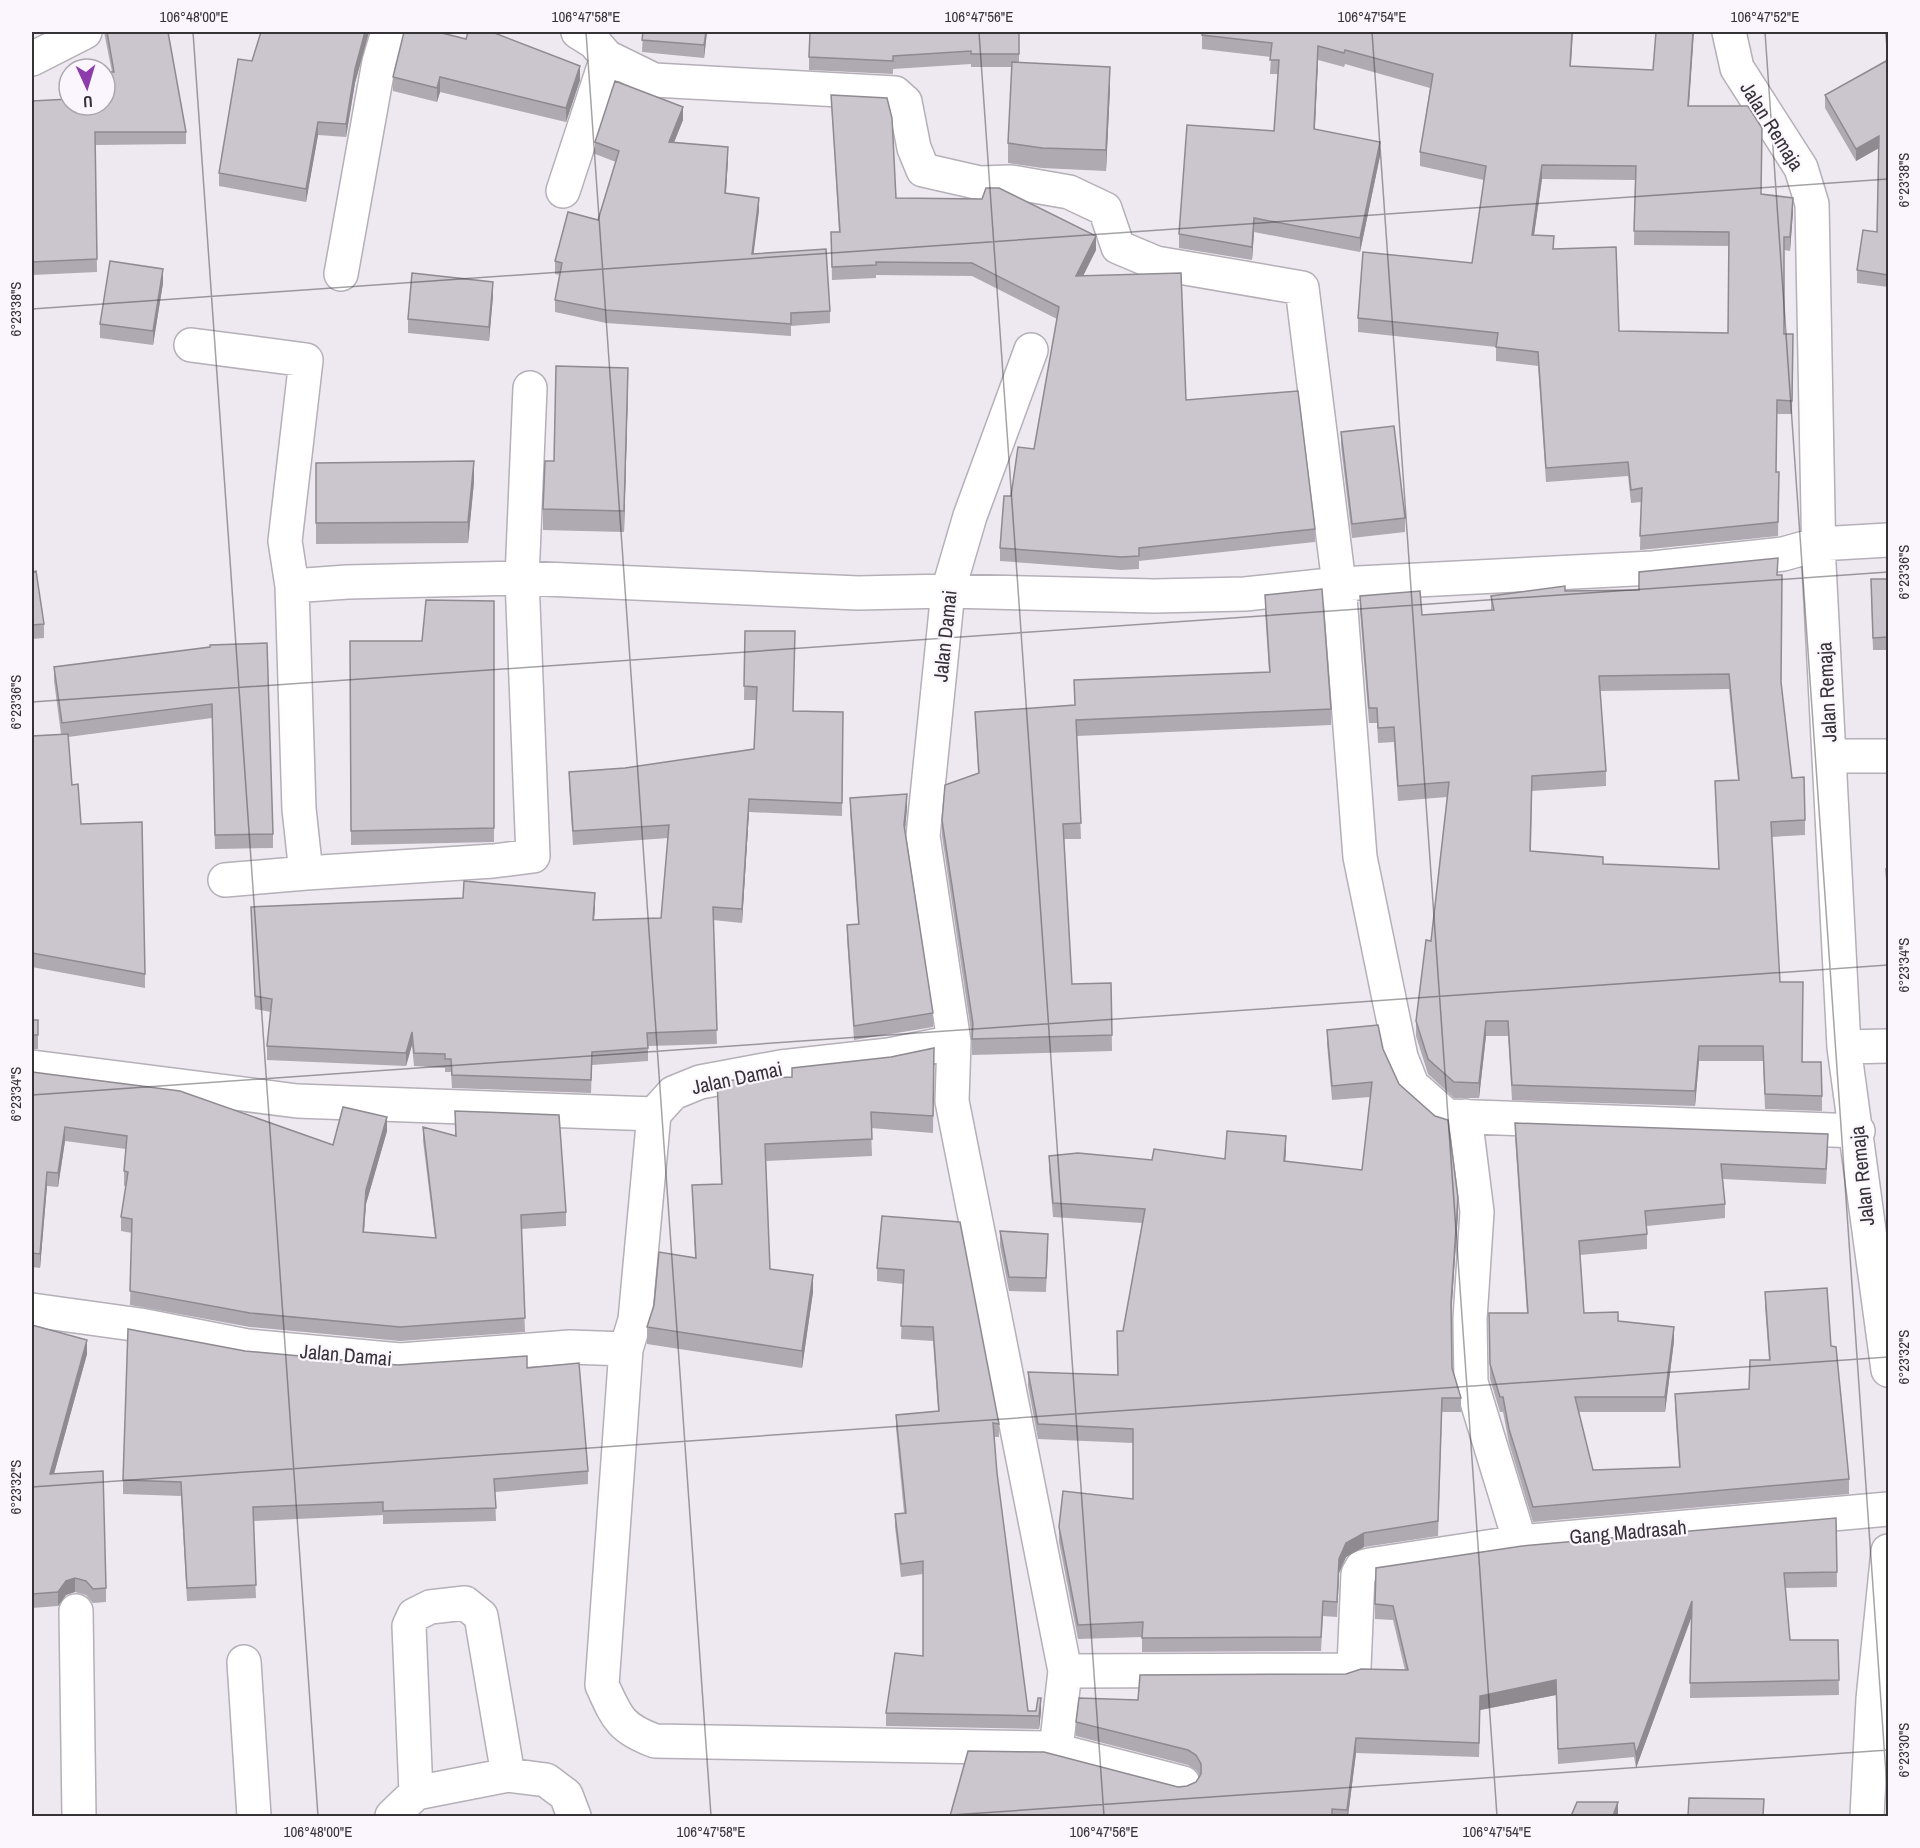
<svg xmlns="http://www.w3.org/2000/svg" width="1920" height="1848" font-family="'Archivo Narrow',sans-serif">
	<style>
		.lines { fill: none; stroke-linecap: round; stroke-linejoin: round }
		.street-casing { stroke: #b5afb8; stroke-width: 36 }
		.street { stroke: #fff; stroke-width: 33 }
		.wall { fill: #afa9b1; fill-rule: evenodd }
		.shaded-wall { fill: #8e8a90 }
		.building { fill: #cbc5ce; stroke: #8e8a90; stroke-width: 1.5; fill-rule: evenodd }
		.ticks { fill: none; stroke: #363337; stroke-width: 1.5; stroke-opacity: 0.45 }
		.labels { text-anchor: middle; stroke-width: 4.5; stroke-linejoin: round; paint-order: stroke }
		.street-label { font-size: 20px; fill: #363337; stroke: #fbf5fe }
		.neatline { fill: none; stroke: #363337; stroke-width: 2 }
		.ticks-label { font-size: 15px; text-anchor: middle; fill: #363337 }
	</style>
	<rect width="100%" height="100%" fill="#eee8f1"/>
	<g class="lines">
		<defs>
			<path id="street" d="M578,32L594,42L607,57L654,80L895,93L905,102L914,148L923,170L980,183L1011,182L1069,192L1105,209L1118,247L1156,263L1302,288L1339,584L1360,857L1401,1057L1412,1085L1447,1116L1858,1131
				M1729,32L1737,68L1801,168L1812,204L1819,564L1844,1047L1888,1370
				M32,59L85,32
				M563,191L607,57
				M341,274L379,62L388,32
				M191,345L306,360L285,541L292,586L299,809L306,873L493,861L533,856L522,578L530,388
				M292,586L347,582L522,578L858,593L948,591L1154,596L1245,594L1339,584L1653,568L1783,554L1819,544L1888,540
				M1831,756H1888
				M225,880L306,873
				M954,1042L952,1101L1065,1671
				M1844,1047L1888,1046
				M32,1067L297,1101L654,1114
				M1465,1116L1477,1212L1470,1319L1471,1382L1520,1542
				M32,1310L140,1325L247,1346L400,1360L570,1347L626,1349L635,1320L654,1114L673,1093L700,1082L781,1067L889,1055L954,1042L923,836L948,591L970,516L1031,350
				M626,1349L602,1685C617,1718 620,1728 655,1741L1047,1748L1183,1783
				M76,1611L79,1816
				M244,1662L254,1816
				M1056,1749L1065,1671L1346,1670L1354,1667L1358,1574L1362,1567L1369,1565L1520,1542L1888,1509
				M416,1793L409,1626L414,1615L430,1607L465,1603L481,1616L508,1775
				M392,1816L416,1793L508,1775L546,1780L566,1795L574,1816
				M1867,1816L1873,1699L1888,1551"/>
		</defs>
		<use href="#street" class="street-casing"/>
		<use href="#street" class="street"/>
	</g>
	<path class="wall" d="M104,32H168L186,132V144L95,145L97,272L32,275V101L105,105L112,72Z
		M261,32H369L355,83L346,137L318,135L306,202L219,186V173Z
		M643,32H707L704,58L642,52Z
		M1019,32V63L1110,88L1106,171L1042,168L1008,163V143L1012,67H971V64L893,69V74L809,70V57Z
		M1885,32H1888V287L1857,283V270L1877,232L1879,148L1856,161L1825,108V95L1887,60Z
		M1202,35L1571,66L1689,106L1762,194L1793,212L1790,251L1784,250V334H1793L1792,414H1777L1776,472H1779L1778,536L1640,550L1641,502L1631,503L1628,476L1546,482L1538,366L1496,361V347L1358,332V318L1472,263L1484,180L1420,166V152L1430,88L1345,64L1344,67L1318,60L1315,129L1380,156L1360,252L1254,232L1252,260L1179,248V234L1274,131L1278,74H1270L1271,57L1202,49ZM1542,179L1635,180L1634,245L1729,246L1728,333L1619,331L1534,235Z
		M393,77L580,80L566,122L440,92L437,102L393,91Z
		M831,95L896,198L1096,250L1083,276L1186,400L1315,529V542L1139,561V569L1121,570L1000,561V548L1011,496L1034,449L1057,319L972,276L876,275V278L832,280L831,232H839Z
		M683,120L674,142L728,159L726,193L759,210L753,254L830,311V323L791,326V336L606,323L555,312V300L560,275L555,274V261L598,220L616,162L595,154V142Z
		M163,283L153,345L100,338V324Z
		M493,296L489,341L408,333V319Z
		M628,388L624,532L543,530V509L554,461Z
		M1341,432L1405,518V532L1352,538L1341,446Z
		M316,463L474,482L468,543L316,544Z
		M32,563L44,624V638L32,639Z
		M1778,575L1781,682L1792,778L1805,820V835L1771,837L1780,982L1802,1062L1822,1096V1111L1765,1109L1763,1061H1699L1695,1106L1512,1100L1508,1036H1486L1479,1098H1454L1428,1074L1416,1036V1021L1431,941L1447,797L1398,801L1394,742L1378,743L1377,723H1369L1360,612V596L1422,615L1491,610V596L1565,591L1639,590ZM1729,689L1738,780L1715,781L1719,869L1603,864L1531,851L1532,791L1606,786V771L1600,691Z
		M1888,579V650H1873L1871,592Z
		M1265,595L1331,709V725L1077,736L1081,839H1064L1072,984L1111,983L1112,1051L972,1055V1038L942,836V820L978,773L975,712L1075,705L1074,680L1269,672L1265,611Z
		M494,601V842L351,845L350,641H422Z
		M745,631L794,711L843,712L842,816L749,812L742,923L713,920L717,1044L648,1046V1061L592,1065L591,1093L452,1088L451,1072H445V1068L414,1066L412,1045L406,1066L267,1060V1046L271,1012L255,1009L251,907L595,906L594,920L661,918L668,838L573,845L569,785V772L625,768L754,749L757,700H744Z
		M210,647L273,834V848L215,849L212,718L68,737L72,785L81,824L145,974V988L32,967V736L61,734L54,681V667Z
		M850,798L907,808L905,830L933,1013V1027L854,1040L847,939V925L858,924L850,812Z
		M1886,869H1888V912L1886,885Z
		M32,1020H38V1049H32Z
		M1327,1030L1383,1049L1458,1213L1451,1315L1452,1368L1461,1398V1412H1442L1438,1536L1364,1547L1346,1557L1339,1573L1337,1617L1323,1616L1321,1651L1142,1652V1637L1078,1639L1059,1542V1527L1133,1499V1443L1038,1439L1028,1386V1372L1118,1375L1123,1331L1142,1223L1053,1217L1049,1170V1156L1152,1160L1225,1159L1286,1150L1285,1162L1362,1170L1370,1097L1332,1100L1327,1044Z
		M934,1048L933,1133L871,1128L872,1156L766,1161L770,1269L813,1292L802,1368L647,1344V1327L695,1258L692,1185L721,1184L717,1081L792,1077Z
		M32,1072L333,1145L387,1131L366,1204L364,1232L435,1238L423,1141V1127L455,1136V1111L566,1212V1226L521,1229L525,1332L400,1341L250,1327L130,1305L132,1233L121,1231V1217L126,1186H124V1171L126,1149L65,1141L58,1187L47,1186L40,1268L32,1267Z
		M1515,1123L1828,1149L1826,1184L1723,1179L1725,1204V1218L1647,1226V1249L1580,1255L1584,1313L1618,1321L1674,1341L1665,1412H1579L1593,1470L1679,1467L1675,1408V1394L1749,1389L1769,1360L1765,1307V1292L1831,1346L1849,1479V1494L1533,1522L1509,1443L1503,1412H1500L1490,1379L1489,1313H1527L1515,1137Z
		M882,1216L999,1424V1437H994L997,1473L1028,1711L1041,1712L1039,1729L886,1726V1713L923,1656V1574L901,1577L895,1527V1514L904,1513L896,1428V1415L938,1411L933,1341L901,1339L903,1284L877,1281V1268Z
		M1000,1231L1048,1248L1046,1292L1009,1291L1000,1246Z
		M32,1325L87,1354L54,1474L106,1588V1602L93,1603L86,1595L75,1592L66,1595L58,1606L32,1608Z
		M245,1351L398,1365L527,1368L588,1471V1484L495,1492L496,1521L383,1524V1515L253,1521L256,1598L187,1601L181,1496L123,1494V1480Z
		M1836,1518L1837,1587L1785,1588L1790,1640H1838L1839,1695L1690,1698L1691,1617L1636,1768L1634,1757L1558,1764L1556,1695L1480,1710L1479,1757L1356,1753L1348,1816H950L1178,1787L1187,1786L1196,1782L1200,1776L1196,1770L1188,1765L1076,1736V1722L1138,1700L1346,1674L1405,1670L1393,1620L1375,1619V1604Z"/>
	<path class="shaded-wall" d="M365,32H369L355,83L346,137V124L355,69Z
		M706,32H707L704,58V45Z
		M1572,32H1573L1570,80V66Z
		M1693,32H1694L1688,120V106Z
		M1318,46V60L1314,143V129Z
		M580,66V80L566,122V108Z
		M1110,67V88L1106,171V150Z
		M440,77V92L437,102V88Z
		M683,107V120L669,155V142Z
		M318,122V135L306,202V189Z
		M1879,136V148L1856,161V149Z
		M1380,142V156L1360,252V238Z
		M728,147V159L725,206V193Z
		M1542,165V179L1532,249V235Z
		M759,198V210L752,267V254Z
		M1793,198V212L1790,251V237Z
		M1254,218V232L1252,260V247Z
		M1096,236V250L1076,290V276Z
		M163,269V283L153,345V331Z
		M493,282V296L489,341V327Z
		M628,368V388L624,532V511Z
		M474,461V482L468,543V522Z
		M907,794V808L904,839V825Z
		M749,799V812L742,923V909Z
		M595,893V906L593,933V920Z
		M1486,1021V1036L1479,1098V1083Z
		M412,1032V1045L406,1066V1053Z
		M1699,1046V1061L1695,1106V1091Z
		M387,1117V1131L366,1204L363,1246L366,1190Z
		M65,1127V1141L58,1187V1173Z
		M1286,1136V1150L1284,1176V1161Z
		M47,1172V1186L40,1268V1254Z
		M1458,1198V1213L1451,1318V1303Z
		M813,1275V1292L802,1368V1351Z
		M1674,1327V1341L1665,1412V1397Z
		M87,1340V1354L50,1488V1474Z
		M1364,1533V1547L1346,1557L1339,1573L1337,1617L1339,1559L1346,1543Z
		M75,1578V1592L66,1595L58,1606V1592L66,1581Z
		M1692,1601V1616L1636,1768V1754Z
		M1556,1680V1695L1480,1710L1479,1757L1480,1696Z
		M1041,1698V1712L1039,1729V1716Z
		M1356,1738V1753L1348,1816H1347Z
		M1618,1802V1816H1613Z"/>
	<path class="building" d="M107,32H168L186,132H95L97,259L32,262V101L69,99V105H105V72H114Z
		M261,32H365L355,69L346,124L318,122L306,189L219,173L238,59L252,61Z
		M404,32H438L466,39L468,32H492L580,66L566,108L440,77L437,88L393,77Z
		M643,32H706L704,45L642,40Z
		M810,32H1019V54H971V51L893,56V61L809,57Z
		M1203,32H1572L1570,66L1653,70L1656,32H1693L1688,106H1748L1762,128L1761,194L1793,198L1790,237H1784V334H1793L1792,401L1777,400L1776,472H1779L1778,522L1640,536L1642,488L1631,490L1628,462L1546,468L1538,352L1496,347L1498,333L1358,318L1363,252L1472,263L1486,166L1420,152L1433,74L1345,50L1344,53L1318,46L1314,129L1380,142L1360,238L1254,218L1252,247L1179,234L1187,125L1274,131L1279,60H1270L1272,43L1202,35ZM1542,165L1636,166L1634,231L1729,232L1728,333L1619,331L1616,247L1553,249L1554,236L1532,235Z
		M1886,32H1888V275L1857,270L1863,230L1877,232L1879,136L1856,149L1825,95L1888,60Z
		M1012,62L1110,67L1106,150L1042,148L1008,143Z
		M615,81L683,107L669,142L728,147L725,193L759,198L752,254L826,249L830,311L791,313V324L606,310L555,300L562,263L555,261L568,212L598,220L619,151L595,142Z
		M831,95L887,98L892,118L896,198L982,199L986,188H999L1096,236L1076,276L1181,273L1186,400L1298,391L1315,529L1139,548V556L1121,557L1000,548L1004,496H1011L1018,447L1034,449L1059,307L972,263L876,262V265L832,267L831,232H840Z
		M110,261L163,269L153,331L100,324Z
		M412,273L493,282L489,327L408,319Z
		M556,366L628,368L624,511L543,509L545,461H554Z
		M1394,426L1405,518L1352,524L1341,432Z
		M474,461L468,522L316,523V463Z
		M1778,558L1777,575H1782L1781,682L1792,778L1804,777L1805,820L1771,822L1780,982H1803L1802,1062H1821L1822,1096L1765,1094L1763,1046H1699L1695,1091L1512,1085L1508,1021H1486L1479,1083L1454,1082L1428,1059L1416,1021L1426,940L1431,941L1449,782L1398,786L1394,727L1378,728L1377,708H1369L1360,596L1420,591L1422,615L1494,610L1491,596L1565,586V591L1639,590V572ZM1729,674L1739,780L1715,781L1719,869L1603,864V857L1530,851L1532,776L1606,771L1599,676Z
		M32,563L33,572L36,571L44,624L32,625Z
		M1871,579H1888V637L1873,638Z
		M1322,589L1331,709L1076,720L1081,823L1063,824L1072,984L1111,983L1112,1035L972,1039L973,1024L942,820L945,785L979,773L975,712L1075,705L1074,680L1270,672L1265,595Z
		M426,600L494,601V828L351,831L350,641H422Z
		M745,631H795L793,711L843,712L842,803L749,799L742,909L713,907L717,1030L647,1033L648,1048L592,1052L591,1080L452,1075L451,1059H445V1054L414,1053L412,1032L406,1053L267,1046L272,999L255,996L251,907L463,898L464,881L595,893L593,920L661,918L669,825L573,831L569,772L625,768L754,749L757,687L744,686Z
		M267,643L273,834L215,835L212,704L62,723L54,667L210,647V645Z
		M68,734L72,785L78,784L81,824L142,822L145,974L32,953V736Z
		M907,794L904,825L933,1013L854,1026L847,925L859,924L850,798Z
		M1886,869H1888V897Z
		M32,1020H38V1035H32Z
		M1378,1025L1383,1049L1399,1084L1435,1116L1448,1120L1458,1198L1451,1303L1452,1368L1461,1398H1442L1438,1521L1364,1533L1346,1543L1339,1559L1337,1602L1323,1601L1321,1637L1142,1638L1143,1622L1078,1625L1059,1527L1063,1491L1133,1499V1429L1038,1424L1028,1372L1118,1375L1117,1331H1123L1145,1209L1053,1203L1049,1156L1078,1153L1152,1160L1154,1149L1225,1159L1227,1131L1286,1136L1284,1161L1362,1170L1372,1082L1332,1086L1327,1030Z
		M934,1048L933,1116L871,1112L872,1139L765,1144L770,1269L813,1275L802,1351L647,1327L654,1305L659,1252L696,1258L692,1185L722,1184L717,1081L792,1077V1068L891,1057Z
		M32,1072L180,1091L333,1145L343,1107L387,1117L366,1190L363,1232L436,1238L423,1127L456,1136L455,1111L559,1115L566,1212L521,1215L525,1318L400,1327L250,1313L130,1291L132,1219L121,1217L128,1172L124,1171L127,1136L65,1127L58,1173L47,1172L40,1254L32,1253Z
		M1515,1123L1828,1134L1826,1169L1721,1164L1725,1204L1645,1211L1647,1234L1579,1241L1584,1313L1618,1312V1321L1674,1327L1665,1397H1575L1593,1470L1680,1467L1675,1394L1749,1389L1750,1360H1770L1765,1292L1827,1288L1831,1346L1836,1347L1849,1479L1533,1507L1509,1429L1503,1397H1500L1490,1364L1489,1313H1528Z
		M882,1216L960,1222L999,1424L993,1423L997,1473L1028,1711H1036L1038,1698H1041L1039,1716L886,1713L895,1653L923,1656V1561L901,1564L895,1514L906,1513L896,1415L939,1411L933,1327L901,1326L904,1270L877,1268Z
		M1000,1231L1048,1234L1046,1278L1009,1277Z
		M32,1325L87,1340L50,1474L103,1471L106,1588L93,1589L86,1581L75,1578L66,1581L58,1592L32,1594Z
		M128,1329L245,1351L398,1365L527,1356V1368L579,1363L588,1471L494,1479L496,1508L383,1511V1502L253,1507L256,1585L187,1588L181,1482L123,1480Z
		M1836,1518L1837,1572L1784,1573L1790,1640H1838L1839,1680L1690,1683L1692,1601L1636,1754L1634,1743L1558,1749L1556,1680L1480,1696L1479,1743L1356,1738L1347,1810L1332,1809V1816H950L968,1751L1044,1752L1178,1787L1187,1786L1196,1782L1201,1774V1764L1196,1755L1188,1750L1076,1722L1079,1698L1138,1700L1140,1675L1346,1674L1361,1669L1408,1670L1393,1606L1375,1604L1376,1568L1522,1546Z
		M1689,1798L1764,1799L1763,1816H1688Z
		M1577,1802H1618L1613,1816H1571Z"/>
	<path class="ticks" d="M193,32L318,1816M586,32L711,1816M979,32L1104,1816M1372,32L1497,1816M1765,32L1888,1803M32,309L1888,179M32,702L1888,572M32,1095L1888,965M32,1487L1888,1357M937,1816L1888,1750"/>
	<g class="labels">
		<g class="street-label">
			<text transform="translate(1772 126) rotate(58)" y="7">Jalan Remaja</text>
			<text transform="translate(945 636) rotate(-84)" y="7">Jalan Damai</text>
			<text transform="translate(1827 692) rotate(-93)" y="7">Jalan Remaja</text>
			<text transform="translate(737 1078) rotate(-12)" y="7">Jalan Damai</text>
			<text transform="translate(1862 1176) rotate(-96)" y="7">Jalan Remaja</text>
			<text transform="translate(346 1355) rotate(5)" y="7">Jalan Damai</text>
			<text transform="translate(1628 1532) rotate(-5)" y="7">Gang Madrasah</text>
		</g>
	</g>
	<rect width="1920" height="1848" fill="none" stroke="#fbf5fe" stroke-width="66"/>
	<g transform="translate(87 87) rotate(176)"><circle r="28" fill="#fbf5fe" stroke="#aca7ae" stroke-width="1.5"/>
	<path d="M0-4.5L10 22L0 15L-10 22Z" fill="#8d3cac"/>
	<text y="-9" font-size="16" font-weight="bold" text-anchor="middle" fill="#363337">U</text>
	</g>
	<rect x="33" y="33" width="1854" height="1782" class="neatline"/>
	<g class="ticks-label">
		<text x="194" y="22">106°48'00"E</text>
		<text x="586" y="22">106°47'58"E</text>
		<text x="979" y="22">106°47'56"E</text>
		<text x="1372" y="22">106°47'54"E</text>
		<text x="1765" y="22">106°47'52"E</text>
		<text transform="translate(1904 180) rotate(-90)" y="5">6°23'38"S</text>
		<text transform="translate(16 309) rotate(-90)" y="5">6°23'38"S</text>
		<text transform="translate(1904 572) rotate(-90)" y="5">6°23'36"S</text>
		<text transform="translate(16 702) rotate(-90)" y="5">6°23'36"S</text>
		<text transform="translate(1904 965) rotate(-90)" y="5">6°23'34"S</text>
		<text transform="translate(16 1094) rotate(-90)" y="5">6°23'34"S</text>
		<text transform="translate(1904 1357) rotate(-90)" y="5">6°23'32"S</text>
		<text transform="translate(16 1487) rotate(-90)" y="5">6°23'32"S</text>
		<text transform="translate(1904 1750) rotate(-90)" y="5">6°23'30"S</text>
		<text x="318" y="1837">106°48'00"E</text>
		<text x="711" y="1837">106°47'58"E</text>
		<text x="1104" y="1837">106°47'56"E</text>
		<text x="1497" y="1837">106°47'54"E</text>
	</g>
</svg>
